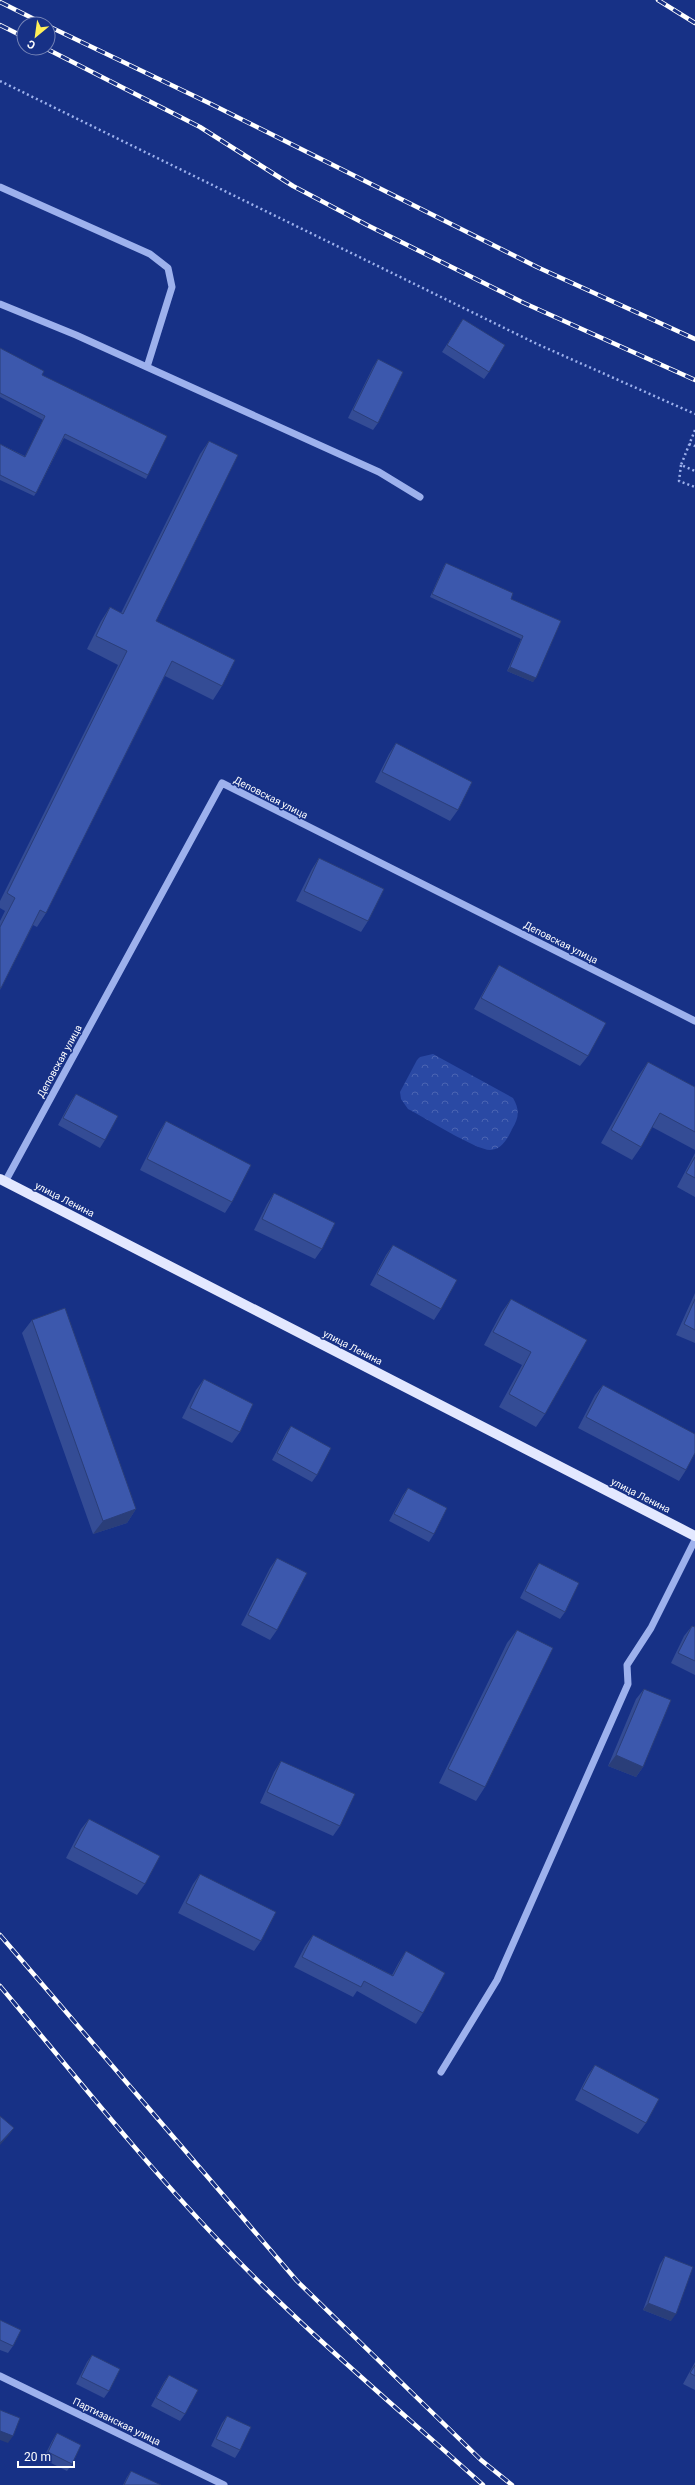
<svg xmlns="http://www.w3.org/2000/svg" width="695" height="2485" font-family="Roboto,sans-serif">
	<style>
		.park { fill: url(#park-crowns) }
		.lines { fill: none; stroke-linecap: round; stroke-linejoin: round }
		.path { stroke: #9db1ed; stroke-width: 2.5; stroke-dasharray: 2 3; stroke-linecap: butt }
		.minor { stroke: #9db1ed; stroke-width: 7 }
		.major { stroke: #e3e8ff; stroke-width: 10 }
		.rail-casing { stroke: #fff; stroke-width: 4.5 }
		.rail { stroke: #173186; stroke-width: 3; stroke-dasharray: 9; stroke-linecap: butt }
		.wall { fill: #344c95 }
		.shaded-wall { fill: #2a3e79 }
		.building { fill: #3c58ad; stroke: #2a3e79 }
		.labels { text-anchor: middle; stroke-width: 3; stroke-linejoin: round; paint-order: stroke }
		.street-label { font-size: 10px; fill: #fff; stroke: #173186 }
	</style>
	<defs>
		<pattern id="park-crowns" width="20" height="18" patternUnits="userSpaceOnUse"><rect width="20" height="18" fill="#2a49a4"/><path d="M2 6a3 3 0 1 1 6 0M12 15a3 3 0 1 1 6 0" fill="none" stroke="#4a64b2"/></pattern>
	</defs>
	<rect width="100%" height="100%" fill="#173186"/>
	<path class="park" d="M433,1054L513,1098C520,1110 519,1118 512,1129C508,1138 502,1149 491,1150C477,1151 424,1117 408,1109L401,1099L400,1092L417,1060L420,1057Z"/>
	<g class="lines">
		<path class="path" d="M0,81L537,344L695,414
			M695,430L681,465L695,471
			M689,444L695,446
			M681,465L679,481L695,487"/>
		<path class="minor" d="M0,187L150,254L168,268L172,287L147,367
			M0,304L76,335L379,472L420,497
			M5,1182L222,783L695,1021
			M441,2072L497,1980L628,1684L627,1665L651,1628L695,1540
			M0,2376L224,2485"/>
		<path class="major" d="M0,1179L695,1536"/>
		<defs>
			<path id="rail" d="M658,0L695,23
				M0,2L44,24
				M0,25L24,37
				M48,26L211,104L537,267L695,339
				M45,48L200,127L293,186L367,225L524,303L695,380
				M0,1935L297,2281L481,2460L512,2485
				M0,1986C72,2072 142,2160 219,2241C301,2328 394,2405 483,2485"/>
		</defs>
		<use href="#rail" class="rail-casing"/>
		<use href="#rail" class="rail"/>
	</g>
	<path class="wall" d="M463,319L489,372L484,379L442,352Z
		M0,348L42,375L148,475L146,479L64,438L36,493L34,496L0,480V444L25,456L43,420L0,397Z
		M378,359V423L373,430L348,418L373,367Z
		M209,441L156,621L222,686L213,700L165,676L46,913L37,927L33,925L0,990V921L5,911L0,908V901L118,665L87,649L101,621L110,607L121,613L200,454Z
		M446,563L511,599L561,621L533,682L507,671L521,639L430,597L444,566Z
		M396,743L458,810L450,821L375,782L389,754Z
		M319,858L368,921L361,932L296,901L312,869Z
		M499,965L588,1056L580,1066L474,1009L492,976Z
		M648,1062L695,1087V1150L652,1127L641,1147L632,1160L601,1143L639,1075Z
		M76,1094L105,1140L100,1148L58,1125L71,1101Z
		M166,1121L232,1202L225,1213L140,1170L159,1132Z
		M695,1153V1197L677,1187Z
		M274,1193L322,1249L315,1259L254,1230L267,1204Z
		M393,1245L441,1309L434,1320L370,1285L386,1255Z
		M695,1293V1343L676,1335Z
		M511,1299L587,1340L545,1414L536,1427L499,1407L522,1365L484,1345L501,1313Z
		M32,1320L136,1509L127,1523L93,1534L22,1333Z
		M204,1379L240,1432L232,1443L182,1418L196,1390Z
		M603,1385L686,1470L679,1481L578,1428L595,1395Z
		M291,1426L317,1475L312,1482L272,1460L286,1433Z
		M408,1488L434,1534L429,1542L389,1521L403,1495Z
		M277,1558V1630L270,1640L241,1625L270,1568Z
		M539,1563L565,1612L560,1619L520,1598L534,1570Z
		M692,1626L695,1627V1675L671,1663L684,1636Z
		M517,1630L485,1787L476,1801L439,1783L507,1643Z
		M644,1689L643,1767L636,1777L608,1766L636,1699Z
		M281,1761L340,1826L333,1836L260,1803L274,1772Z
		M89,1819L145,1884L137,1895L66,1858L81,1829Z
		M200,1874L261,1941L254,1951L178,1913L193,1884Z
		M313,1935L392,1975L399,1962L406,1951L423,2013L416,2024L357,1991L353,1997L294,1967L305,1946Z
		M595,2065L646,2123L638,2134L575,2100L588,2075Z
		M665,2256L671,2321L643,2310L660,2264Z
		M0,2320L13,2346L8,2353L0,2350Z
		M92,2355L109,2391L104,2398L76,2384L87,2362Z
		M695,2362V2390L683,2384Z
		M169,2375L185,2414L180,2421L151,2406L164,2382Z
		M227,2416L240,2450L235,2458L211,2446L222,2423Z
		M57,2433L72,2464L67,2471L43,2459L52,2441Z
		M131,2471L161,2485H123L127,2477Z"/>
	<path class="shaded-wall" d="M510,667L536,678L533,682L507,671Z
		M136,1509L127,1523L93,1534L103,1521Z
		M616,1755L643,1767L636,1777L608,1766Z
		M14,2128L9,2135L0,2145V2143Z
		M648,2303L676,2314L671,2321L643,2310Z
		M0,2431L13,2436L8,2443L0,2440Z"/>
	<path class="building" d="M463,319L505,345L489,372L447,345Z
		M0,348L44,371L42,375L167,436L148,475L65,434L36,493L0,475V444L25,457L45,416L0,393Z
		M378,359L403,372L378,423L353,410Z
		M209,441L238,455L156,621L235,660L222,686L172,661L46,913L40,910L1,988H0V927L15,898L7,893L127,651L96,636L110,607L123,614Z
		M446,563L513,593L511,599L561,621L536,678L510,667L523,636L432,594Z
		M396,743L472,782L458,810L382,772Z
		M319,858L384,889L368,921L304,891Z
		M499,965L606,1023L588,1056L481,998Z
		M648,1062L695,1087V1132L660,1113L641,1147L611,1130Z
		M76,1094L118,1116L105,1140L63,1118Z
		M166,1121L251,1165L232,1202L147,1159Z
		M695,1157V1178L686,1173Z
		M274,1193L335,1223L322,1249L262,1219Z
		M393,1245L457,1280L441,1309L377,1274Z
		M511,1299L587,1340L545,1414L509,1394L531,1352L493,1332Z
		M695,1299V1330L684,1324Z
		M65,1308L136,1509L103,1521L32,1320Z
		M204,1379L253,1404L240,1432L190,1408Z
		M603,1385L695,1434V1453L686,1470L586,1417Z
		M291,1426L331,1448L317,1475L277,1453Z
		M408,1488L447,1508L434,1534L394,1514Z
		M277,1558L307,1573L277,1630L248,1615Z
		M539,1563L579,1583L565,1612L525,1591Z
		M692,1626L695,1627V1661L678,1653Z
		M517,1630L553,1648L485,1787L448,1769Z
		M644,1689L671,1700L643,1767L616,1755Z
		M281,1761L355,1794L340,1826L267,1792Z
		M89,1819L160,1856L145,1884L74,1847Z
		M200,1874L276,1912L261,1941L186,1903Z
		M313,1935L393,1976L406,1951L445,1973L423,2013L364,1981L361,1987L302,1957Z
		M595,2065L659,2099L646,2123L582,2089Z
		M0,2116L14,2128L0,2143Z
		M665,2256L693,2267L676,2314L648,2303Z
		M0,2320L21,2330L13,2346L0,2340Z
		M92,2355L120,2369L109,2391L81,2377Z
		M695,2365V2376L690,2373Z
		M169,2375L198,2390L185,2414L156,2398Z
		M0,2410L20,2418L13,2436L0,2431Z
		M227,2416L251,2427L240,2450L216,2439Z
		M57,2433L81,2445L72,2464L48,2452Z
		M131,2471L161,2485H124Z"/>
	<g class="labels">
		<g class="street-label">
			<text transform="translate(271 797) rotate(27)" y="4">Деповская улица</text>
			<text transform="translate(561 942) rotate(27)" y="4">Деповская улица</text>
			<text transform="translate(59 1061) rotate(-61)" y="4">Деповская улица</text>
			<text transform="translate(65 1199) rotate(27)" y="4">улица Ленина</text>
			<text transform="translate(353 1347) rotate(27)" y="4">улица Ленина</text>
			<text transform="translate(641 1495) rotate(27)" y="4">улица Ленина</text>
			<text transform="translate(117 2421) rotate(26)" y="4">Партизанская улица</text>
		</g>
	</g>
	<g transform="translate(36 36) rotate(209)"><circle r="19" fill="#173186" stroke="#7483b6"/>
	<path d="M0-3L7 15L0 10L-7 15Z" fill="#fff059"/>
	<text y="-6" font-size="11" font-weight="bold" text-anchor="middle" fill="#ffffff">С</text>
	</g>
	<path d="M18 2461v6h56v-6" fill="none" stroke="#ffffff" stroke-width="2"/>
	<text x="24" y="2461" font-size="12" fill="#ffffff" stroke="#173186" stroke-width="3" paint-order="stroke">20 m</text>
</svg>
